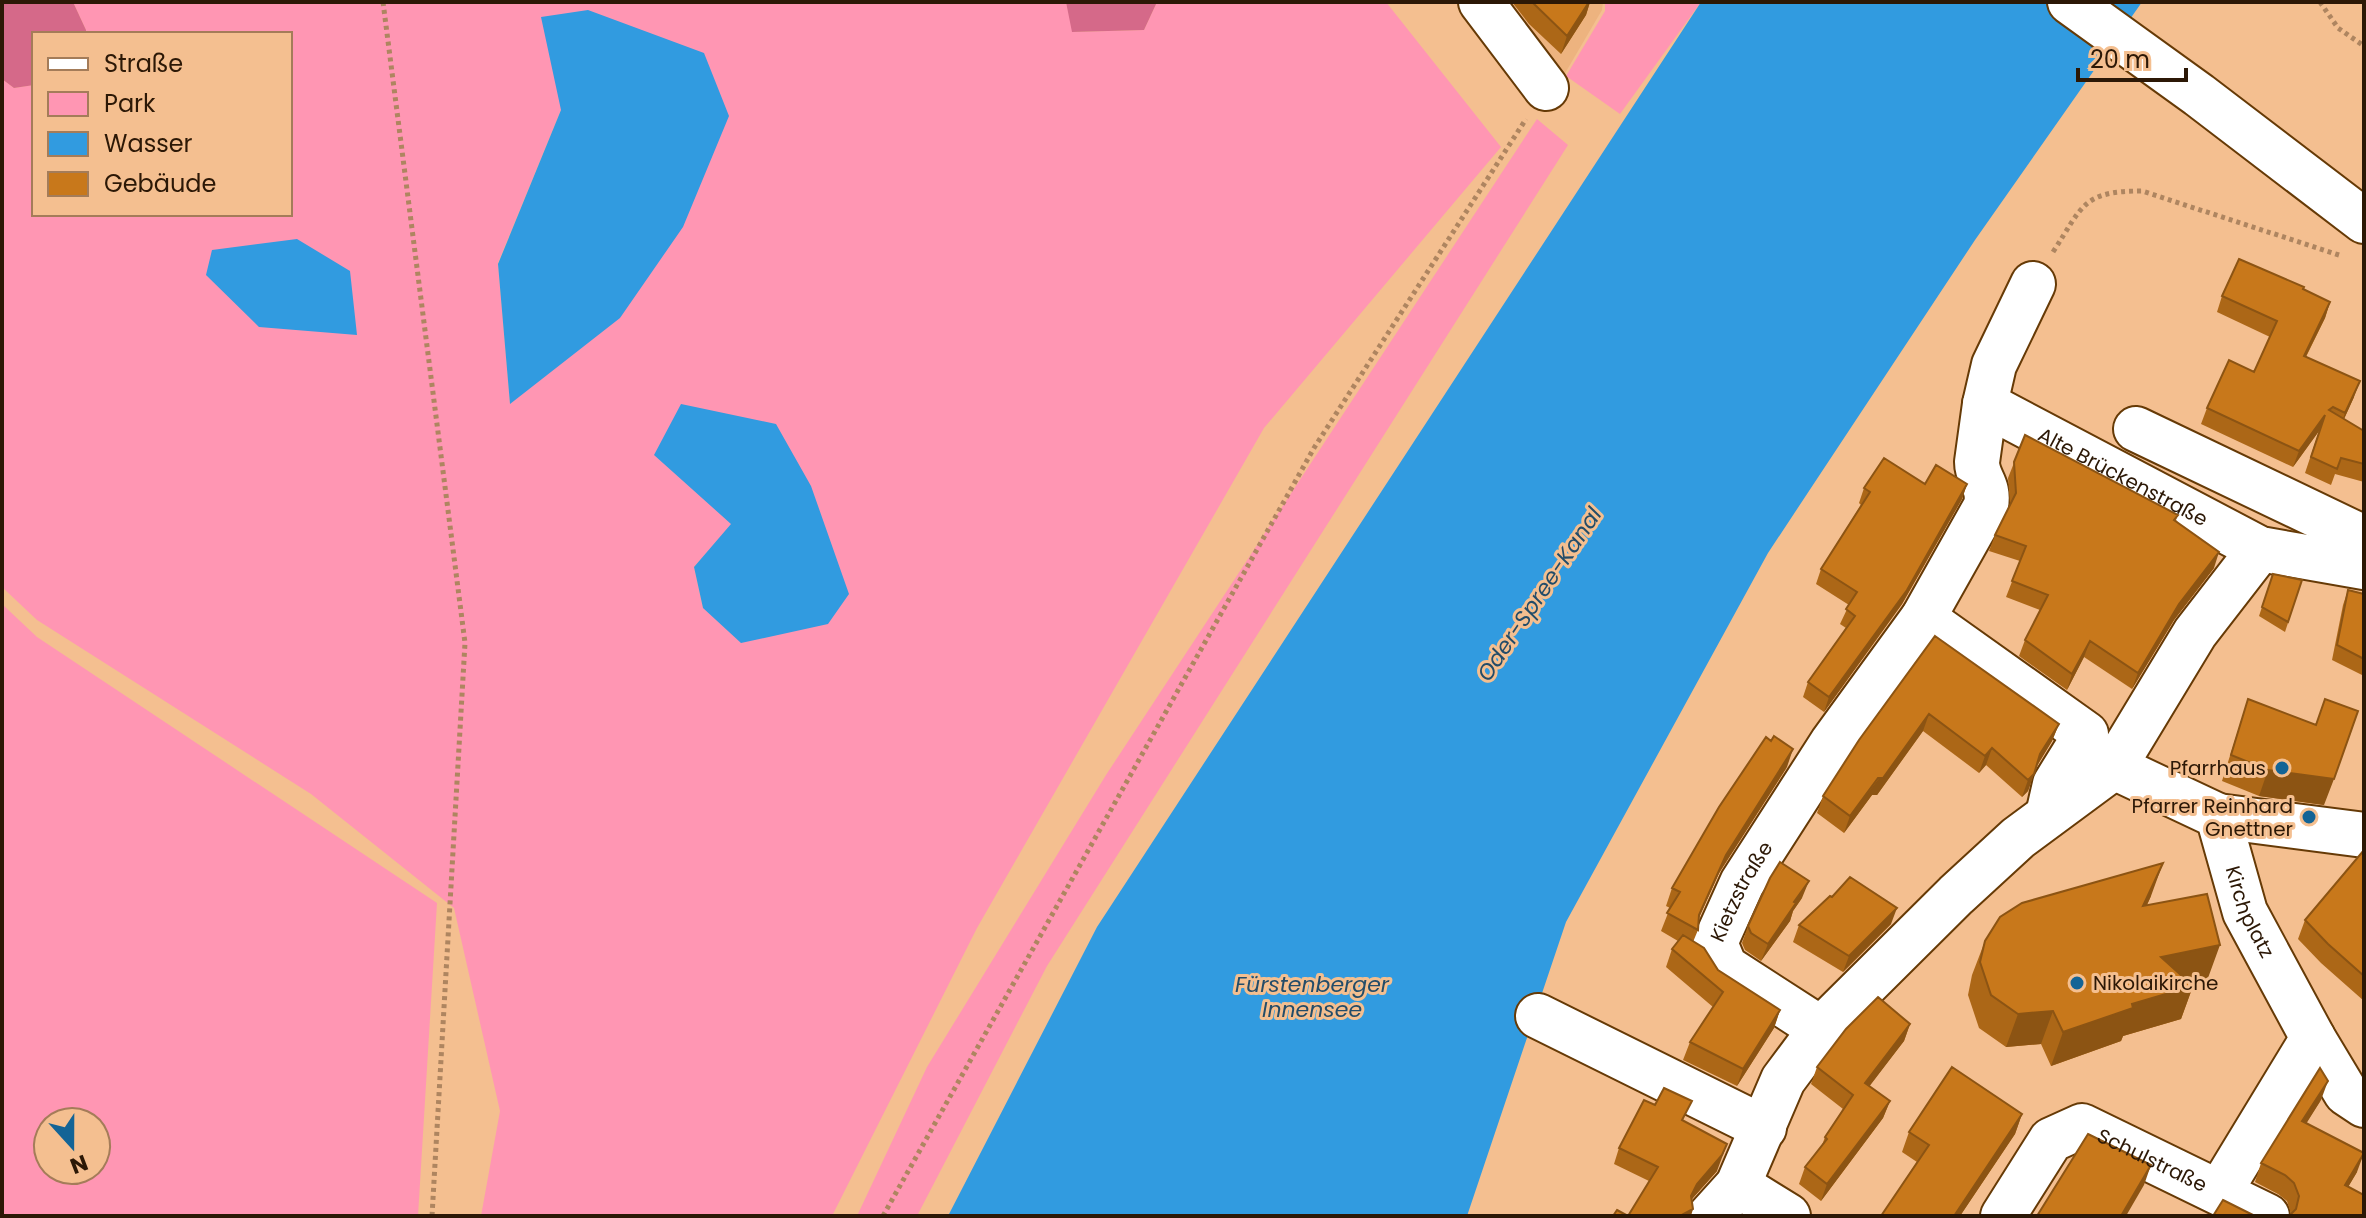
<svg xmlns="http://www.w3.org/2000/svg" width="2366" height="1218" font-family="Poppins,sans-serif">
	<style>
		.built { fill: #edb37f }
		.green { fill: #ff96b3; fill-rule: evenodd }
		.forest { fill: #d56989 }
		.water { fill: #319be0 }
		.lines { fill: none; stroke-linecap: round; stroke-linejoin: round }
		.minor-casing { stroke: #663a06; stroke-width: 48 }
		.path { stroke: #ae8560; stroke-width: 5; stroke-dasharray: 4 4; stroke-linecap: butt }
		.minor { stroke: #fff; stroke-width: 44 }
		.wall { fill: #ac6717 }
		.shaded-wall { fill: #8c5413 }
		.building { fill: #c8781b; stroke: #8c5413; stroke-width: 2 }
		.poi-dot { fill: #136496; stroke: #f4bf90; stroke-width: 3 }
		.labels { text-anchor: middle; stroke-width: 6; stroke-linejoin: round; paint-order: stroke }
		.street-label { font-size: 20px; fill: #2c1806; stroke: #f4bf90 }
		.poi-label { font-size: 20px; fill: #2c1806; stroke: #f4bf90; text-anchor: end }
		.water-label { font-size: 22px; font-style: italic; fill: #234c69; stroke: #f4bf90 }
	</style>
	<rect width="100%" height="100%" fill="#f4bf90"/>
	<path class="built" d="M1495,2H1603L1602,10L1564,75Z"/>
	<path class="green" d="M73,2H1066L1073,32L1144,30L1157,2H1386L1501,147L1264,428L977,928L832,1216H481L500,1111L454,908L311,794L37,620L2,587V79L14,88L34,85V214H290V34H86V30ZM561,110L510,403L498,263ZM732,524L703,608L694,567Z
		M1605,2H1701L1620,114L1566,76L1605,11Z
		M1537,119L1568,145L1047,966L917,1216H857L927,1067L1106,775Z
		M2,604L37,637L437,903L418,1216H2ZM48,1122H96V1170H48Z"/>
	<path class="forest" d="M2,2H73L86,30V34H34V85L14,88L2,79Z
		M1066,2H1157L1144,30L1072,32Z"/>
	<path class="water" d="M1701,2H2142L1975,240L1768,553L1566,922L1467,1216H948L1097,927Z
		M588,10L704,53L729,116L683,227L620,318L510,404L498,264L561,110L541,17Z
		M297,239L350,271L357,335L259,327L206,275L212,250Z
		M681,404L776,424L811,486L849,594L828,624L741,643L703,608L694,567L731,524L654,455Z"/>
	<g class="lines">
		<defs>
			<g id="minor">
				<path d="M1481,2L1546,88"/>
				<path d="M2070,2L2199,95L2364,221"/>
				<path id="s1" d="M1985,404L2260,549L2364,567"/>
				<path d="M2136,429L2364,538"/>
				<path d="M1923,618L2086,734L2055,784L2048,815"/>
				<path id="s2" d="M2114,767L2218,816L2245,912L2313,1038L2220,1191"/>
				<path d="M2218,816L2364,835"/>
				<path d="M1538,1016L1764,1128"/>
				<path id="s3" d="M1821,1029L1725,967L1715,943L1742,883L1832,743L1923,618L1986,506C1990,484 1977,480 1977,462L1985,404L1994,365L2033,284"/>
				<path d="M2313,1038L2346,1093L2364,1105"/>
				<path d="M1738,1185L1788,1216"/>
				<path d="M1710,1216L1738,1185L1783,1080L1821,1029L1956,895L2018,838L2114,767L2195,633L2260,549"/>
				<path id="s4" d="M2003,1216L2051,1140L2082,1126L2267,1216"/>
			</g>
		</defs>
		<use href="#minor" class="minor-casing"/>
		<path class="path" d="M383,2L465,643L432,1216
			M2320,2L2338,28L2364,46
			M2053,252C2083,206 2082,191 2142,191L2339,255
			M883,1216L1314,448L1526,119"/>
		<use href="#minor" class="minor"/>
	</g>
	<path class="wall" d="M1512,2H1590L1586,15L1561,54L1529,24Z
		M2303,289L2330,302L2325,318L2306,357L2354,397L2344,419L2364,431V482L2335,474L2331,485L2305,473L2319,431L2293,467L2201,424L2207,408L2254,372L2270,337L2217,312L2222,296Z
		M2025,435L2178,515L2176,520L2214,568L2174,620L2132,689L2084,657L2067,690L2019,656L2025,640L2040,610L2006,597L2020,561L1989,551L1995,535L2010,505L2008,478Z
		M1925,484H1967L1962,499L1902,604L1824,712L1803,697L1808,682L1846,628L1840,624L1849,605L1816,584L1821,569L1861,505L1859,503L1864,488Z
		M2273,574L2302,580L2285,632L2259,616Z
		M2348,590L2364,594V676L2332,660L2343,605Z
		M1935,636L2059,724L2052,741L2036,767L2028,791L2022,797L1986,765L1979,773L1923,731L1877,795H1872L1844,833L1817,813L1823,796Z
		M2248,699L2324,805L2259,796L2222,781Z
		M1787,767L1719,873L1698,919V930L1693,942L1718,970L1780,1010L1774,1028L1737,1086L1683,1060L1690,1042L1713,1007L1666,967L1672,949L1678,941L1661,931L1670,908L1666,906L1672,888Z
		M2364,850V1001L2321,963L2298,939L2305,920Z
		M2151,896L2147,905L2208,978L2188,982L2193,986L2181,1019L2123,1036L2121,1041L2051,1066L2041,1044L2006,1047L1979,1028L1968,995L1972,975L1985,941Z
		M1832,897L1891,924L1843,972L1793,942L1799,925Z
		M1802,898L1793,911L1790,921L1761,961L1745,950L1742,943L1748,926Z
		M1910,1024L1904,1041L1869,1086L1890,1101L1883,1118L1821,1201L1799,1184L1805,1167L1821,1148L1825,1137L1843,1109L1811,1084L1817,1067Z
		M2321,1100L2306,1123L2357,1172L2348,1187L2291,1214L2287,1201L2278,1194L2255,1182L2261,1163Z
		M2022,1114L2015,1134L1960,1216H1881L1917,1162L1902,1152L1909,1132Z
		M1684,1121L1717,1171L1692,1199L1649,1181L1614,1164L1619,1148Z"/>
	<path class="shaded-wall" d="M1589,2H1590L1586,15L1561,54L1567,36Z
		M2330,302L2325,318L2298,372L2304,356Z
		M2360,381L2354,397L2339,430L2345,413Z
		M2325,415L2319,431L2293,467L2299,451Z
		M1967,484L1962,499L1902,604L1824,712L1829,697Z
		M2219,552L2214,568L2174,620L2132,689L2138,673L2179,604Z
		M2090,641L2084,657L2067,690L2072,674Z
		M1929,714L1923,731L1877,795H1872L1844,833L1850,816Z
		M2059,724L2052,741L2034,771L2040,754Z
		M1992,748L1986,765L1979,773L1985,756Z
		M1793,749L1787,767L1719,873L1692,933L1699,915L1726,855Z
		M2268,770L2334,779L2324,805L2259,796Z
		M2034,774L2028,791L2022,797L2028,780Z
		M2163,863L2151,896L2131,939L2143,906Z
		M1809,881L1802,898L1793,911L1790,921L1761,961L1768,944L1794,902Z
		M1897,908L1891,924L1843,972L1849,956Z
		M2220,945L2208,978L2149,990L2161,957Z
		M2193,986L2181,1019L2123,1036L2121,1041L2051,1066L2063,1032L2132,1004Z
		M1780,1010L1774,1028L1737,1086L1743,1069Z
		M2053,1011L2041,1044L2006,1047L2018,1014Z
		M1910,1024L1904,1041L1859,1100L1865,1083Z
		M2328,1081L2321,1100L2296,1140L2302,1121Z
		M1890,1101L1883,1118L1821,1201L1827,1184Z
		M2022,1114L2015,1134L1960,1216H1954Z
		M1727,1144L1717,1171L1691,1200V1196L1697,1184Z
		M2364,1153L2357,1172L2338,1204L2345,1185Z
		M2151,1165L2144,1185L2126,1216H2121Z
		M1693,1209L1691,1216H1680Z"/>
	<path class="building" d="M1532,2H1589L1567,36Z
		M2239,259L2304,287L2303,289L2330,302L2304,356L2360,381L2345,413L2333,407L2329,410L2364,431V464L2341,458L2337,469L2311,457L2325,415L2299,451L2207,408L2229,360L2254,372L2277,321L2222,296Z
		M2025,435L2178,515L2174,520L2219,552L2179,604L2138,673L2090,641L2072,674L2025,640L2048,595L2012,581L2026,546L1995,535L2016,493L2014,462Z
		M1884,458L1925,484L1936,465L1967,484L1907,590L1829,697L1808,682L1855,616L1846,609L1857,592L1821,569L1870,492L1864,488Z
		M2273,574L2302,580L2288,622L2262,607Z
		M2348,590L2364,594V659L2337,645Z
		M1935,636L2059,724L2040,754L2034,774L2028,780L1992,748L1985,756L1929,714L1883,778H1878L1850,816L1823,796L1859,740Z
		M2248,699L2316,725L2325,699L2358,711L2334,779L2268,770L2231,755Z
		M1774,736L1793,749L1726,855L1699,915L1698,930L1667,913L1680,892L1672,888L1719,807L1766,737L1771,741Z
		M2364,850V976L2328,944L2305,920Z
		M1780,862L1809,881L1794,902L1796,903L1768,944L1751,933L1748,926L1770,878Z
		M2163,863L2143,906L2207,894L2220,945L2161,957L2193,986L2132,1004L2133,1008L2063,1032L2053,1011L2018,1014L1991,995L1980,962L1985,941L2000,917L2022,903Z
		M1850,877L1897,908L1849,956L1799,925L1830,896L1832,897Z
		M1683,935L1704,948L1718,970L1780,1010L1743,1069L1690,1042L1723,992L1672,949Z
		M1878,997L1910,1024L1865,1083L1890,1101L1827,1184L1805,1167L1827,1139L1825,1137L1853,1095L1817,1067L1846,1029Z
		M1952,1067L2022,1114L1954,1216H1881L1929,1145L1909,1132Z
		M2320,1068L2328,1081L2302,1121L2364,1153L2345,1185L2364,1195V1216H2289L2296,1209L2299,1196L2294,1183L2285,1175L2261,1163Z
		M1664,1088L1692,1101L1682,1120L1727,1144L1722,1155L1697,1184L1691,1196L1693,1209L1680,1216H1628L1658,1167L1619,1148L1644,1100L1655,1105Z
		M2088,1134L2151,1165L2121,1216H2037Z
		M2223,1200L2255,1216H2213Z
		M1617,1210L1628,1216H1613Z"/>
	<g class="poi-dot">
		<circle cx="2282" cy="768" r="8"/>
		<circle cx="2309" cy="817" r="8"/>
		<circle cx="2077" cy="983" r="8"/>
	</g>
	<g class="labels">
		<g class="street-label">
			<text dy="7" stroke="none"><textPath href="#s1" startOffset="156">Alte Brückenstraße</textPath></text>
			<text dy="7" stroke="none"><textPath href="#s3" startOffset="198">Kietzstraße</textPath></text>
			<text dy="7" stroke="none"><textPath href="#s2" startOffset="216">Kirchplatz</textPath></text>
			<text dy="7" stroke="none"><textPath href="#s4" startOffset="202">Schulstraße</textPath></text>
		</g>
		<g class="poi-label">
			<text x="2266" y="775">Pfarrhaus</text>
			<text x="2293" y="813">Pfarrer Reinhard<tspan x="2293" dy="23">Gnettner</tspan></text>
			<text x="2093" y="990" text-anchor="start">Nikolaikirche</text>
		</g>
		<g class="water-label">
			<text transform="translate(1539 594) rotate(-56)" y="8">Oder-Spree-Kanal</text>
			<text x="1312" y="992">Fürstenberger<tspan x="1312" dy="25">Innensee</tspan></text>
		</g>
	</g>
	<rect width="2366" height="1218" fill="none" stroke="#2c1806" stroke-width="8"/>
	<rect x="32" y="32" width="260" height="184" fill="#f4bf90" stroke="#a47c59" stroke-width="2"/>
	<rect x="48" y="58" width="40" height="12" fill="#ffffff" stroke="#a47c59" stroke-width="2"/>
	<text x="104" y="72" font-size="24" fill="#2c1806">Straße</text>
	<rect x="48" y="92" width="40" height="24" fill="#ff96b3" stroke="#a47c59" stroke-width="2"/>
	<text x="104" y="112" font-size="24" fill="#2c1806">Park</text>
	<rect x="48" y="132" width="40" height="24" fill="#319be0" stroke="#a47c59" stroke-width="2"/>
	<text x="104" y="152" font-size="24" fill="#2c1806">Wasser</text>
	<rect x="48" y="172" width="40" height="24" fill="#c8781b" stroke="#a47c59" stroke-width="2"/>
	<text x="104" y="192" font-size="24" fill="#2c1806">Gebäude</text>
	<g transform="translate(72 1146) rotate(159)"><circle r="38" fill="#f4bf90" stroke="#a47c59" stroke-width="2"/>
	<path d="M0-6L14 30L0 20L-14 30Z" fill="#136496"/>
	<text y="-12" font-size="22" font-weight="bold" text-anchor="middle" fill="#2c1806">N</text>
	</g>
	<path d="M2078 68v12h108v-12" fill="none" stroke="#2c1806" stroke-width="4"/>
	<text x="2090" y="68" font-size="24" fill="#2c1806" stroke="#f4bf90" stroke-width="6" paint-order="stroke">20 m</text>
</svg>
